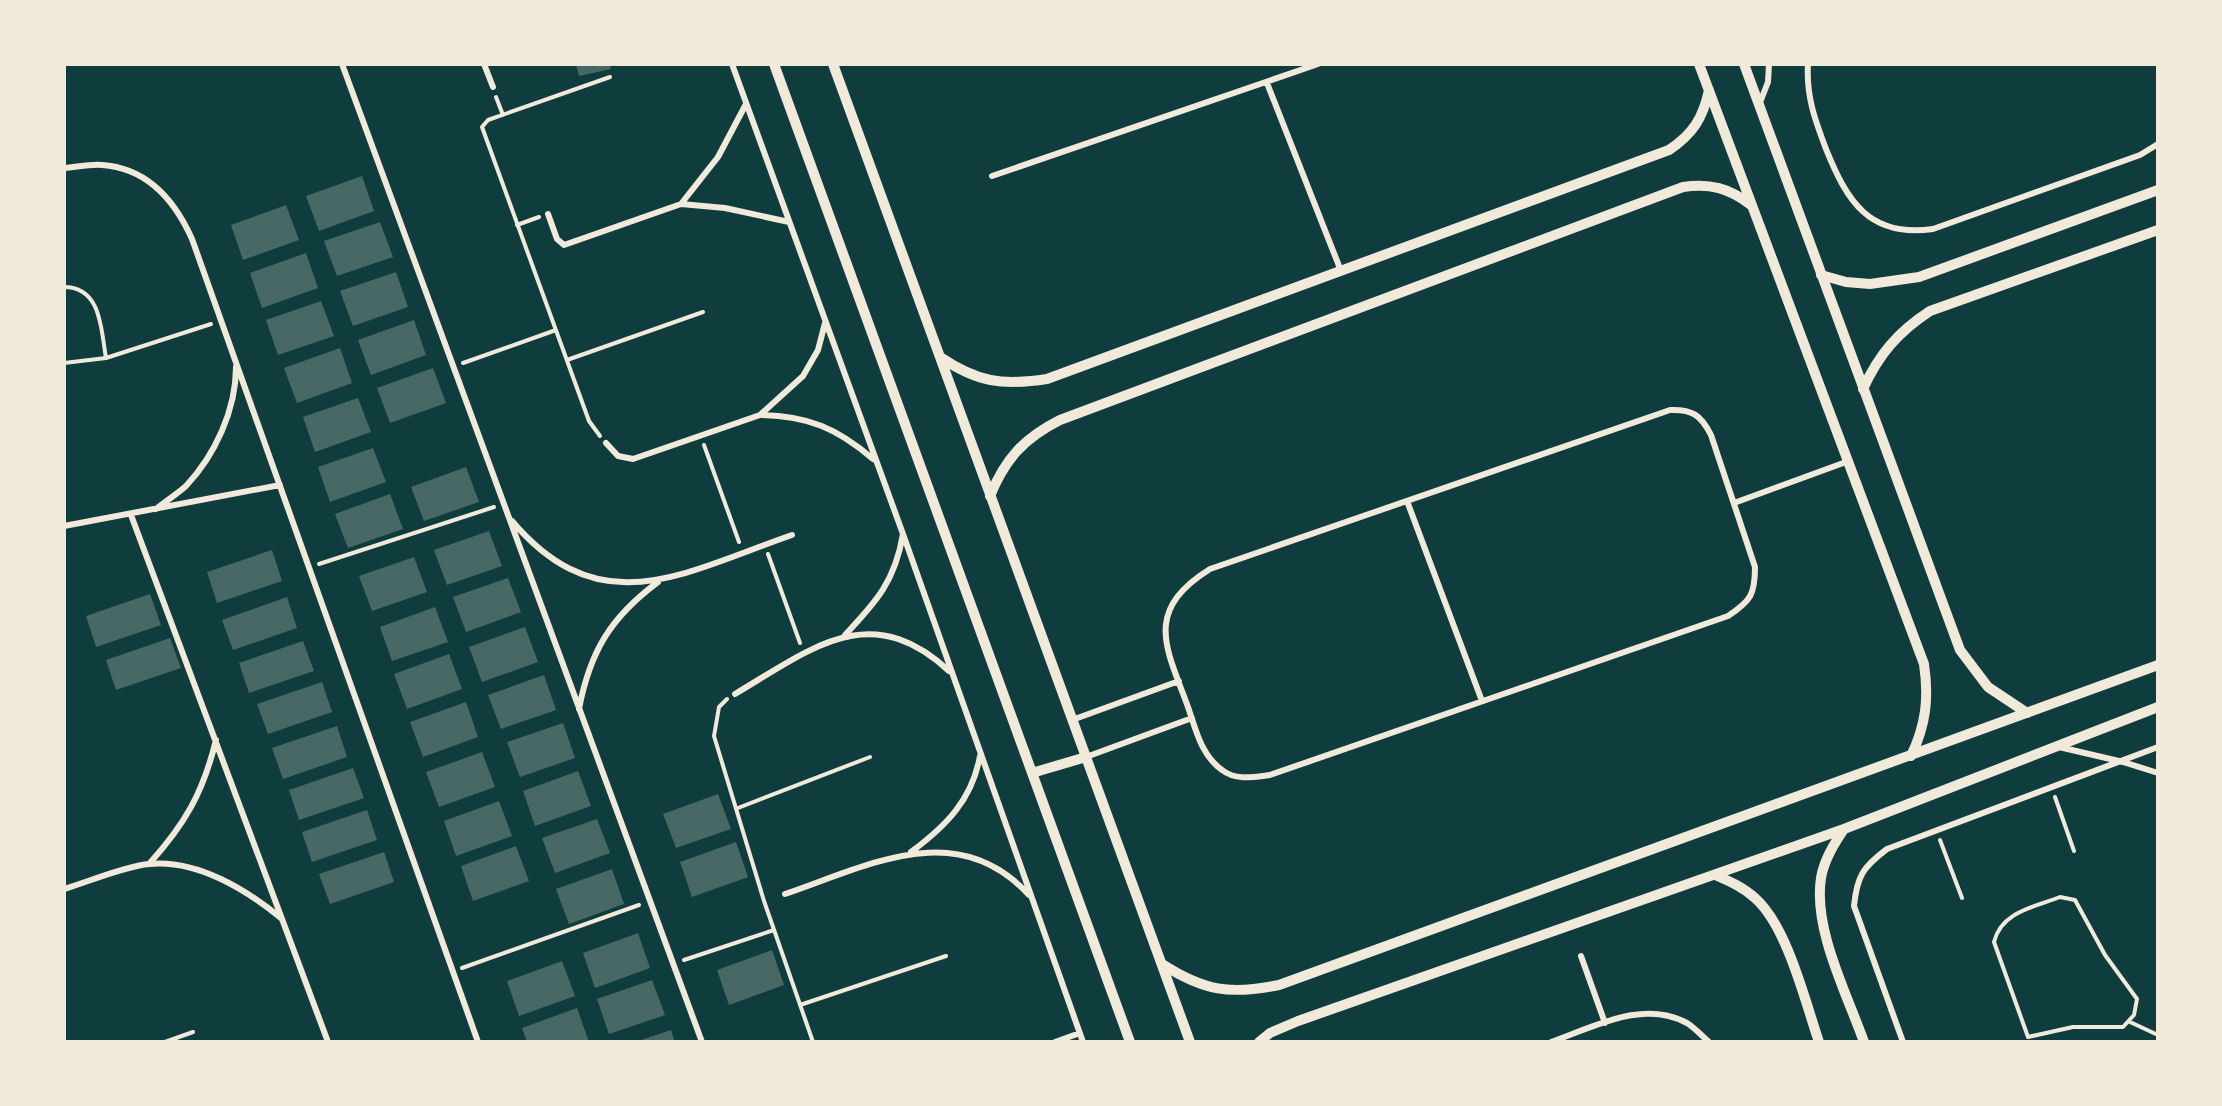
<svg xmlns="http://www.w3.org/2000/svg" width="2222" height="1106" font-family="'Nunito Sans',sans-serif">
	<style>
		.building { fill: #486865 }
		.lines { fill: none; stroke-linecap: round; stroke-linejoin: round }
		.path { stroke: #f1e9da; stroke-width: 4 }
		.minor { stroke: #f1e9da; stroke-width: 6 }
		.tertiary { stroke: #f1e9da; stroke-width: 10 }
	</style>
	<rect width="100%" height="100%" fill="#0f3d3e"/>
	<path class="building" d="M576,64H610L611,69L579,76Z
		M362,176L374,211L319,231L306,196Z
		M286,205L299,240L243,260L231,225Z
		M380,222L393,257L337,276L324,241Z
		M306,253L318,288L262,308L250,273Z
		M396,272L408,307L353,326L340,291Z
		M321,301L334,336L278,355L266,320Z
		M414,320L426,355L371,375L358,340Z
		M340,348L352,383L297,403L284,368Z
		M433,368L446,403L390,423L377,388Z
		M358,398L371,432L315,452L303,417Z
		M373,448L386,482L330,502L318,467Z
		M466,467L479,502L424,521L411,487Z
		M390,494L403,529L348,548L335,514Z
		M489,531L502,566L447,585L434,550Z
		M272,550L282,581L217,603L207,572Z
		M414,557L427,592L372,611L359,576Z
		M508,578L521,612L466,632L453,597Z
		M150,594L161,625L96,647L86,616Z
		M287,597L297,628L233,650L222,620Z
		M435,607L448,642L392,661L380,627Z
		M525,627L538,662L482,682L469,647Z
		M170,638L181,668L116,690L106,660Z
		M303,641L314,671L249,693L239,663Z
		M449,654L462,689L407,709L394,674Z
		M544,675L556,710L501,729L488,695Z
		M322,682L332,712L268,734L257,704Z
		M466,702L478,737L423,757L410,722Z
		M563,723L575,758L520,777L507,742Z
		M337,726L347,757L283,779L272,748Z
		M482,752L495,787L439,807L426,772Z
		M353,768L364,798L299,820L289,790Z
		M578,771L591,806L535,826L523,791Z
		M718,794L731,829L676,848L663,814Z
		M499,801L512,836L456,856L444,821Z
		M367,810L377,840L312,862L302,832Z
		M597,819L610,853L555,873L542,838Z
		M736,842L748,877L692,897L680,862Z
		M516,846L529,881L473,901L461,866Z
		M384,852L394,882L330,904L319,874Z
		M612,869L624,904L569,924L556,889Z
		M638,933L650,968L595,988L583,953Z
		M772,950L784,985L729,1005L717,970Z
		M562,961L575,996L519,1016L507,981Z
		M652,980L665,1015L609,1034L597,999Z
		M577,1008L589,1042H527L522,1028Z
		M671,1030L675,1042H638V1041Z"/>
	<g class="lines">
		<path class="path" d="M496,97L503,115
			M517,225L539,217
			M64,287C102,287 101,331 106,358
			M567,360L703,312
			M64,363L106,358L211,324
			M463,363L556,330
			M600,436L589,421L482,127L488,120L610,77
			M704,445L739,542
			M768,554L800,643
			M319,564L494,507
			M727,699L719,707L714,736L764,901L813,1042
			M2055,797L2074,851
			M738,808L870,757
			M1940,840L1962,898
			M2060,897L2075,900L2105,955L2137,999L2134,1015L2123,1027H2073L2028,1037L1994,942C2001,912 2034,907 2060,897Z
			M684,960L774,930
			M462,968L639,905
			M800,1005L946,956
			M2130,1022L2158,1035
			M165,1042L193,1032"/>
		<path class="minor" d="M342,64L702,1042
			M484,64L493,87
			M732,64L903,534L1083,1042
			M1808,64C1806,96 1815,120 1826,149C1847,201 1869,238 1933,229L2140,155L2158,144
			M1267,83L1341,271
			M1759,105L1768,82L1769,64
			M64,168C77,167 90,164 102,165C147,168 175,201 192,239L478,1042
			M992,176L1318,64
			M681,204L718,157L746,104
			M548,214L557,239L564,245L681,204L725,208L789,222
			M1670,410C1692,409 1701,415 1711,435L1755,567C1755,594 1751,601 1728,616L1270,775C1254,777 1236,781 1222,770C1201,755 1196,730 1188,707C1166,647 1143,611 1210,569Z
			M761,415C808,416 837,428 873,459
			M606,443L618,456L633,459L760,415L803,376L818,350L825,323
			M1407,501L1482,701
			M1734,503L1846,462
			M156,509C166,501 177,494 186,486C215,455 236,410 236,367
			M131,515L328,1042
			M512,521C601,626 685,572 792,535
			M64,526L280,485
			M845,635C877,601 895,581 903,534
			M735,694C811,649 870,598 949,671
			M579,709C590,651 611,617 658,582
			M1072,720L1179,681
			M2059,747L2123,762L2158,773
			M1086,757L1192,718
			M911,852C946,826 972,800 980,756
			M149,864C185,824 203,793 216,740
			M64,889C88,882 125,866 149,864C197,859 247,890 282,919
			M785,894C868,866 957,816 1029,895
			M1581,956L1605,1023
			M1055,1042L1080,1033
			M1551,1042C1594,1027 1643,999 1687,1023C1695,1028 1702,1036 1709,1042
			M1903,1042L1854,906C1857,876 1863,867 1887,849L2158,747"/>
		<path class="tertiary" d="M774,64L1130,1042
			M833,64L1190,1042
			M1699,64L1924,664C1929,698 1926,725 1911,756
			M1744,64L1960,650L1988,687L2027,713
			M1821,275L1846,282L1870,284L1919,277L2158,190
			M940,357C977,382 1002,386 1047,379L1669,150C1693,134 1703,118 1709,90
			M1863,389C1879,354 1898,332 1930,311L2158,230
			M990,496C1005,459 1024,438 1060,420L1683,187C1710,183 1729,188 1751,205
			M1032,773L1086,757
			M1844,829C1834,844 1824,860 1821,878C1813,929 1847,994 1864,1042
			M1715,875C1729,881 1743,887 1755,898C1787,926 1805,1001 1819,1042
			M1162,964C1204,991 1230,995 1279,985L2158,665
			M1259,1042L1270,1033L1298,1021L1844,829L2158,707"/>
	</g>
	<rect width="2222" height="1106" fill="none" stroke="#f1e9da" stroke-width="132"/>
</svg>
